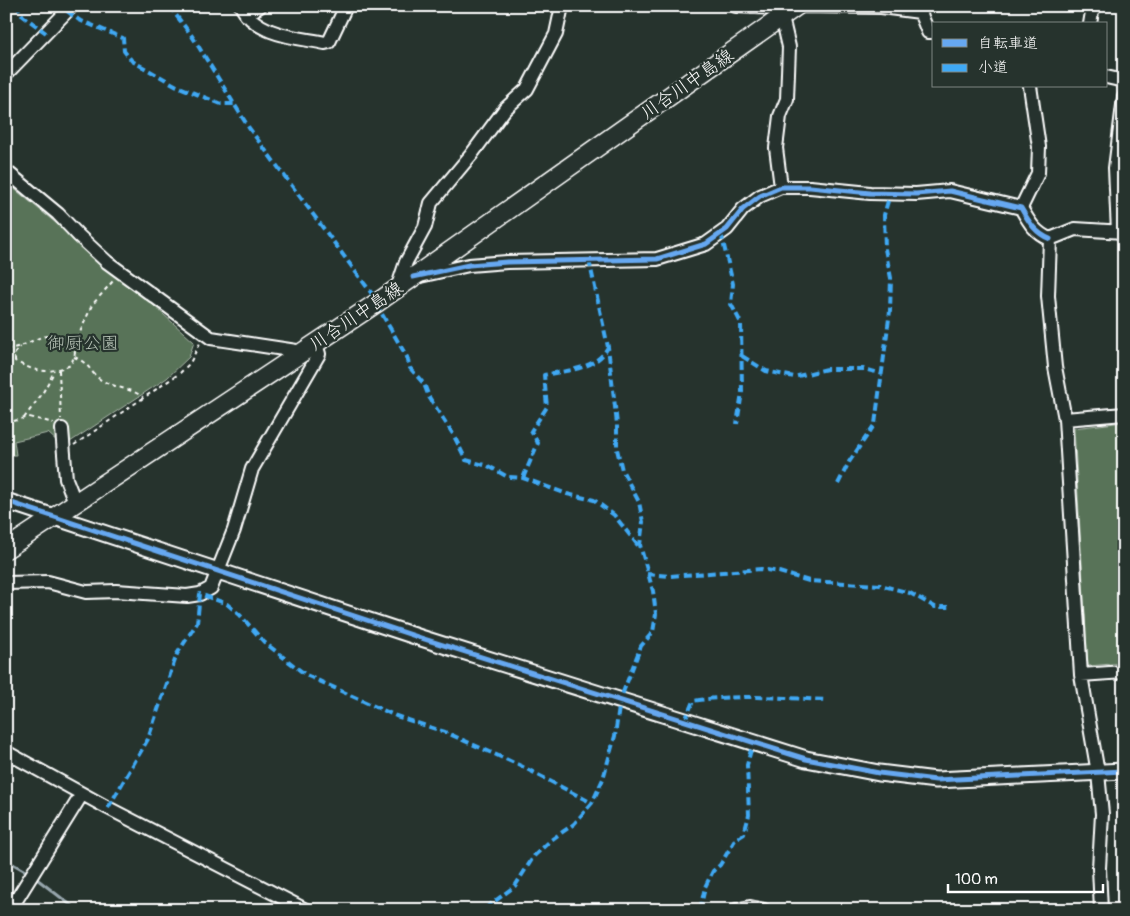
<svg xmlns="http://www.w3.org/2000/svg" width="1130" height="916" font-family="Pangolin,'Klee One',sans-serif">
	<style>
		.green { fill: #587358; stroke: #acb9ac }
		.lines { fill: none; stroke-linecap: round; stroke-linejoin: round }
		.stream { stroke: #97a6ad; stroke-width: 3 }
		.minor-casing { stroke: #fff; stroke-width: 16 }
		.tertiary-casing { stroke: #fff; stroke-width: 19 }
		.secondary-casing { stroke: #fff; stroke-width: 21 }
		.path { stroke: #fff; stroke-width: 2; stroke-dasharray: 4 4; stroke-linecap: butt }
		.minor { stroke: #26332d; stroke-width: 12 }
		.tertiary { stroke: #26332d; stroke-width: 15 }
		.secondary { stroke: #26332d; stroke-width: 18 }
		.quiet { stroke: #3fa9f5; stroke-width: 4; stroke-dasharray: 8 4; stroke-linecap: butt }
		.cycleway-casing { stroke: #26332d; stroke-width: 8 }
		.cycleway { stroke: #66a8f1; stroke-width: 5 }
		.labels { text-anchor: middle; stroke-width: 4.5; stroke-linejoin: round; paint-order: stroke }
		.street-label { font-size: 18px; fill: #fff; stroke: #26332d }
		.park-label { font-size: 18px; fill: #b4c0b4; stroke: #26332d }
	</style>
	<rect width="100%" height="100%" fill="#26332d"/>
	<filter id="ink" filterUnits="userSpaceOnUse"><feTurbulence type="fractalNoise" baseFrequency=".02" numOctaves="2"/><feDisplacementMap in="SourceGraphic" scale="10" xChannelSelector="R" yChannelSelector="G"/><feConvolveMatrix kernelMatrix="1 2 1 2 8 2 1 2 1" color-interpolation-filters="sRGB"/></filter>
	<g filter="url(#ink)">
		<path class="green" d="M6,182L131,285L194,342L189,357L167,378L70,442L59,443L48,433L14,441L16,455H6Z
			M1124,422V663L1088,666L1074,428Z"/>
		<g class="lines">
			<path class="stream" d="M6,860L27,872
				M33,876L77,910"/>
			<defs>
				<path id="minor" d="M241,6C257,36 296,37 325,43L329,42L346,6
					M736,6L792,9
					M798,6L881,7L920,12L928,32H934
					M246,15L260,6
					M1090,24L1093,6
					M6,74L72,6
					M1106,77L1124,81
					M6,171L58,214L79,236L107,262L211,338L303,352
					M781,187L776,148L780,116L787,99L789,47L782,17
					M1021,208L1038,173L1039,147L1030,86
					M1118,232L1115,168L1124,97
					M420,276L469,265L507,262L657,259L706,244L727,229L743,209L760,196L781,187H810L870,193L916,194L950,191L1021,208C1029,222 1035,233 1050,239
					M397,289L406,262L425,227L431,203L471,155L505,109L527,89L556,34L562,6
					M1065,419L1055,367L1048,296L1050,239L1075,229L1124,232
					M62,429L66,479L75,502
					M6,583L48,582L86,592L116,591L187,596L200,594L211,588L234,530L252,469L319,354L316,344
					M1081,675L1124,672
					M6,752L108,808L306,910
					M10,910L82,794
					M736,910L750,907L764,910
					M1101,910L1099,868L1102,814L1098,773L1081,675L1065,419L1124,414"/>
				<path id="tertiary" d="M6,501L421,638L806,759L879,773L936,780L1124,771"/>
				<path id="secondary" d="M6,549L378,302L797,6"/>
			</defs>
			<use href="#minor" class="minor-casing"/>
			<use href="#tertiary" class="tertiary-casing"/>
			<use href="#secondary" class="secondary-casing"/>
			<path class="path" d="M74,346L92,305L113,281
				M6,349C37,346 35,328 72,340L75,353L71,365C48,374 37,373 15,361V353L20,347
				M74,357C91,364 89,372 101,380C114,388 131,388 143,397
				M6,358H15
				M59,370L61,419
				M24,418L42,394L54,372
				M6,423L29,417L54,423
				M74,445L180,373L190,363L200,343"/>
			<use href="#minor" class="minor"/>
			<use href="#tertiary" class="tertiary"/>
			<use href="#secondary" class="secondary"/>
			<path class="quiet" d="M13,6L18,8L23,16L46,33
				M169,6L192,36L249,128L378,302
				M67,11L79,20L123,38L124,51L132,61L177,86L221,104H234
				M721,233L733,284L731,304L741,323L742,392L737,424
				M589,260L608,347L617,424V449L622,470L639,502L643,522L640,545L653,591L656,614L653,632L641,646L620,700L615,736L603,779L592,803
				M376,304L407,357L410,368L424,384L429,397L453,434L466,460L488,466L508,477L523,478L567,494L594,500L614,515L640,548
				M742,356L766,371L794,377L827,369H864L883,374
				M523,478L538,443L531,431L547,407L544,375C567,370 596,370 608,347
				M838,484L849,462L875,424L890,311L891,278L885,249L884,215L890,194
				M647,574L670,576L761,569L779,572L809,581L880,585L910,593L935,607H951
				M685,721L693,701C738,694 782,698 827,700
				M108,808L148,739L177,654L197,623L200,594L227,604L240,615L264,642L306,675L396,716L445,732L521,766L592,803L574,824L551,840L534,856L515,886L483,910
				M700,910L705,887L713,871L720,865L735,840L744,834L749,815L747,765L753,742"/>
			<defs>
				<path id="cycleway" d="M413,277L469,265L507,262L657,259L706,244L727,229L743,209L760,196L781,187H810L870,193L916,194L950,191L1021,208C1029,222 1035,233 1050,239
					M6,501L421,638L806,759L879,773L936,780L1124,771"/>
			</defs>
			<use href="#cycleway" class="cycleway-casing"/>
			<use href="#cycleway" class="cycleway"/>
		</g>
	</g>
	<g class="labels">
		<g class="street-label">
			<text transform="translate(687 84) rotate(-35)" y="6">川合川中島線</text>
			<text transform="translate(356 316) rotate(-34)" y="6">川合川中島線</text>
		</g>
		<g class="park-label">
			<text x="83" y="349">御厨公園</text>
		</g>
	</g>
	<rect width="1130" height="916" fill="none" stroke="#26332d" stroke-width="25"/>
	<rect x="12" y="12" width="1105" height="891" fill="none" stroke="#fff" stroke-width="2" filter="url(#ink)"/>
	<rect x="932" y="22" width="175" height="65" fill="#26332d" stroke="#7d8581"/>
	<rect x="942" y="39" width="25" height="8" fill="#66a8f1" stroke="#7d8581"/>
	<text x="978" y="48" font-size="15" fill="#ffffff">自転車道</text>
	<rect x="942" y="64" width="25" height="8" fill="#3fa9f5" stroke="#7d8581"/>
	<text x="978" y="72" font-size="15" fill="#ffffff">小道</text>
	<path d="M948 884v8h155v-8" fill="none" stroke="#ffffff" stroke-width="2.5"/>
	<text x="955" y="884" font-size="15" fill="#ffffff" stroke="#26332d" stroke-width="4" paint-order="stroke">100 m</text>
</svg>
